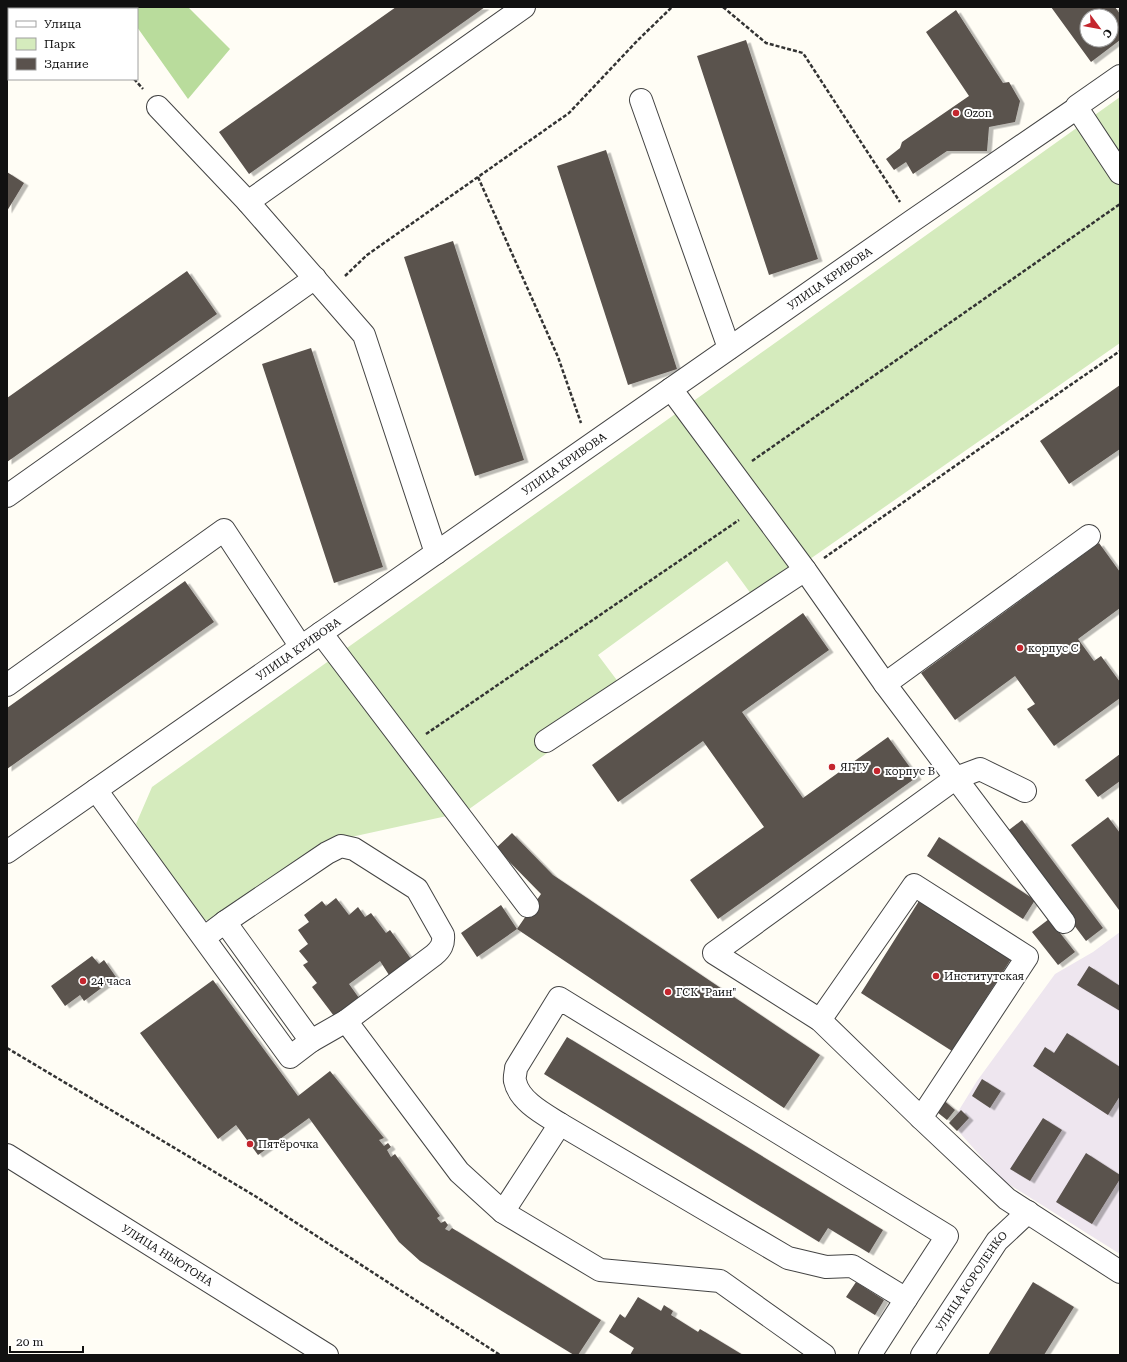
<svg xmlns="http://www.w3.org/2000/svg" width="1127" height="1362" font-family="'Roboto Serif',serif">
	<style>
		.industrial { fill: #eee6ef }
		.green { fill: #d5ebbd }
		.forest { fill: #b9dc9c }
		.building { fill: #5a524d; fill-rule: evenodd; filter: url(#shadow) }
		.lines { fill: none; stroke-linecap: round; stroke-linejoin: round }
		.minor-casing { stroke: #444; stroke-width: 24 }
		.path { stroke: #333; stroke-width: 2.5; stroke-dasharray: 4 2; stroke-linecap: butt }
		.minor { stroke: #fff; stroke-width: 22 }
		.poi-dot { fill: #c4262e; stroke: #fff; stroke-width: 1.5 }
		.labels { text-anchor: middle; stroke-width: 4; stroke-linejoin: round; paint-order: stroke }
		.poi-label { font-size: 11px; fill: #111; stroke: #fff; text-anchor: start }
		.street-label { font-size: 11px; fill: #111; stroke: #fff }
	</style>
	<defs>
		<filter id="shadow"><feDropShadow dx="4.5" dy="2.5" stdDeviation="0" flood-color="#0004"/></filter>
	</defs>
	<rect width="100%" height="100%" fill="#fffdf5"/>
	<path class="industrial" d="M1120,932V1254L1002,1180L951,1123L977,1081L1055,974L1093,952Z"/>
	<path class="green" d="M1120,97V343L754,598L727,561L598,655L628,695L465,812L342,839L219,920H199L136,824L152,787Z"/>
	<path class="forest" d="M122,7H188L230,49L188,99L137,27V9H124Z"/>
	<path class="building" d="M396,7H485L249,174L219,132Z
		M1051,7H1115L1120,14V40L1091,62ZM1087,16H1111V40H1087Z
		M956,10L1003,83L1009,82L1020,101L1015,122L989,127L987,151H947L913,174L906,162L894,170L886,159L900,148L902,142L969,96L926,32Z
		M746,40L818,259L769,275L697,56Z
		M606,150L677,369L628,385L557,166Z
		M7,172L24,183L7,211Z
		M453,241L524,460L475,476L404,257Z
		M187,271L217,314L7,462V398Z
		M311,348L383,567L334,583L262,364Z
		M1120,385V449L1069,484L1040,441Z
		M1099,543L1120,572V608L1078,639L1094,661L1101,656L1120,682V698L1054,746L1027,709L1035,704L1015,676L955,720L921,673Z
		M185,581L214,622L7,769V708Z
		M803,613L829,650L742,712L803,798L888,737L917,777L718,919L690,880L764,827L703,741L618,802L592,765Z
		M1120,754V781L1098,797L1085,780Z
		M1108,817L1120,833L1119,910L1071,845Z
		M1022,820L1103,928L1086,941L1005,833Z
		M512,833L553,875L820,1055L784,1108L517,929L541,894L496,848Z
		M939,837L1035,900L1023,919L927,856Z
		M336,898L349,915L358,907L365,917L371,913L386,933L390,930L411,959L389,975L380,961L349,984L359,998L334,1016L312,987L317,983L303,965L308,962L299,951L308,944L298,930L309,922L304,915L322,901L326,906Z
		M919,901L1011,959L952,1051L861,993Z
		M501,905L517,929L477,957L461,933Z
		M1049,919L1075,952L1058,965L1032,932Z
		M92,956L99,964L104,960L116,977L84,1001L80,995L65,1006L51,986Z
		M1089,966L1120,986V1011L1077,985Z
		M213,980L298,1096L330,1071L384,1138L379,1140L384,1146L388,1143L391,1147L387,1150L391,1157L395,1154L440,1216L437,1218L441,1223L445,1221L448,1225L445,1229L449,1231L452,1228L601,1320L578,1355H574L420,1261L399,1242L309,1118L258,1155L236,1125L218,1139L140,1033Z
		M1067,1033L1120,1067V1096L1108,1115L1033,1066L1045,1047L1054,1053Z
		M567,1037L883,1230L869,1253L828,1228L819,1242L544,1074Z
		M982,1079L1001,1091L990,1108L972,1096Z
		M941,1098L955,1110L947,1120L932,1108Z
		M961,1110L969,1118L957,1131L949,1123Z
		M1043,1118L1062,1130L1030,1181L1010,1169Z
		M1086,1153L1120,1175V1179L1092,1224L1056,1202Z
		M856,1282L884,1300L875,1315L846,1297Z
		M1033,1282L1074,1307L1044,1355H988Z
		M638,1297L661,1311L664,1305L673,1311L671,1315L698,1332L700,1329L743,1355H630L634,1348L609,1332L620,1314L625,1318Z"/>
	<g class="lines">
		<defs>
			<g id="minor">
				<path d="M641,100L729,348"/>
				<path d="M158,107L248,202L364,335L436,553"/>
				<path d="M1077,108L1120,173"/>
				<path d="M248,202L524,7"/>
				<path d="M671,389L805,570L885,684L1064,922"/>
				<path d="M7,496L315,278"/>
				<path d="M321,633L528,906"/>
				<path d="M885,684L1089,536"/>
				<path d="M7,685L224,530L301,647"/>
				<path d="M546,741L805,570"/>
				<path d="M96,790L290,1057L311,1041L346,1021L459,1172L503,1212L600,1270L720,1281L824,1355"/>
				<path d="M1025,791L980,769L956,778L714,953L820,1020L921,1118L1007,1199L1120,1272"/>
				<path id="s1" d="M7,852L912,221L1077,108V106L1120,76"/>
				<path d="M225,922L327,853L341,846L354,849L417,889L443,935C444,944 441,949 434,955L346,1021"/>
				<path d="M213,931L225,922L311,1041"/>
				<path d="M559,998L947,1236L906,1299L852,1266L826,1267L788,1258L560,1124C544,1114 519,1101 515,1081C514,1077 516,1072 516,1068Z"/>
				<path d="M820,1020L914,885L1027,957L921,1118"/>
				<path id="s2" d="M7,1155L327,1355"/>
				<path d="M503,1212L560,1124"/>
				<path d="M870,1355L906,1299"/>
				<path id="s3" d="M922,1355L997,1241L1028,1212"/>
			</g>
		</defs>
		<use href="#minor" class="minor-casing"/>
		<path class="path" d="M73,7L74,9
			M723,7L766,43L803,53L900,202
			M134,79L143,89
			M478,177L558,357L581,423
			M345,276L367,255L569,113L637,41L672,7
			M752,461L1120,204
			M824,558L1069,386L1120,351
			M426,734L739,520
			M7,1048L255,1196L500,1355"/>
		<use href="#minor" class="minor"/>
	</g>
	<g class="poi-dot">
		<circle cx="956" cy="113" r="4"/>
		<circle cx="1020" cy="648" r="4"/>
		<circle cx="832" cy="767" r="4"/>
		<circle cx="877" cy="771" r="4"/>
		<circle cx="936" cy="976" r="4"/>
		<circle cx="83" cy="981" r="4"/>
		<circle cx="668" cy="992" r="4"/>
		<circle cx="250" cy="1144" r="4"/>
	</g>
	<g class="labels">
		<g class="poi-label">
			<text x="964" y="117">Ozon</text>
			<text x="1028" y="652">корпус С</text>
			<text x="840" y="771">ЯГТУ</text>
			<text x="885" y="775">корпус В</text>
			<text x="944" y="980">Институтская</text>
			<text x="91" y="985">24 часа</text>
			<text x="676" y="996">ГСК "Раин"</text>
			<text x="258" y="1148">Пятёрочка</text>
		</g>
		<g class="street-label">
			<text dy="4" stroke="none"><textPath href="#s1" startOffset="1003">УЛИЦА КРИВОВА</textPath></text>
			<text dy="4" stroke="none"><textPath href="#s1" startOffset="679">УЛИЦА КРИВОВА</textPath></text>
			<text dy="4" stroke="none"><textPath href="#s1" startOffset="355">УЛИЦА КРИВОВА</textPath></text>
			<text dy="4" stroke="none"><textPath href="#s2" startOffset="189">УЛИЦА НЬЮТОНА</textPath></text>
			<text dy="4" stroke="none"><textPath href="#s3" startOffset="89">УЛИЦА КОРОЛЕНКО</textPath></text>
		</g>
	</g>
	<rect width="1127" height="1362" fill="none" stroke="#111111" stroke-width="16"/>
	<rect x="8" y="8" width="130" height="72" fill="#ffffff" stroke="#a0a0a0"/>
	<rect x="16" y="21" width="20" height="6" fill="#ffffff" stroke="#a0a0a0"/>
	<text x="44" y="28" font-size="12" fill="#111111">Улица</text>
	<rect x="16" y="38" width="20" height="12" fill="#d5ebbd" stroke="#a0a0a0"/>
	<text x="44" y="48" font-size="12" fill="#111111">Парк</text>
	<rect x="16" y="58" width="20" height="12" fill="#5a524d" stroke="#a0a0a0"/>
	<text x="44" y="68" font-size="12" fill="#111111">Здание</text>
	<g transform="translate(1099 28) rotate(122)"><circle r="19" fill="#ffffff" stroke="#a0a0a0"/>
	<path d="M0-3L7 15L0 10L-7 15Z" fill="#c4262e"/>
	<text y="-6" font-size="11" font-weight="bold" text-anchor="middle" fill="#111111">С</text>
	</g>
	<path d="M10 1346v6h73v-6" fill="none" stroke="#111111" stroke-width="2"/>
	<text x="16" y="1346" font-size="12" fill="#111111" stroke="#ffffff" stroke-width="3" paint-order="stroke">20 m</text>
</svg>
